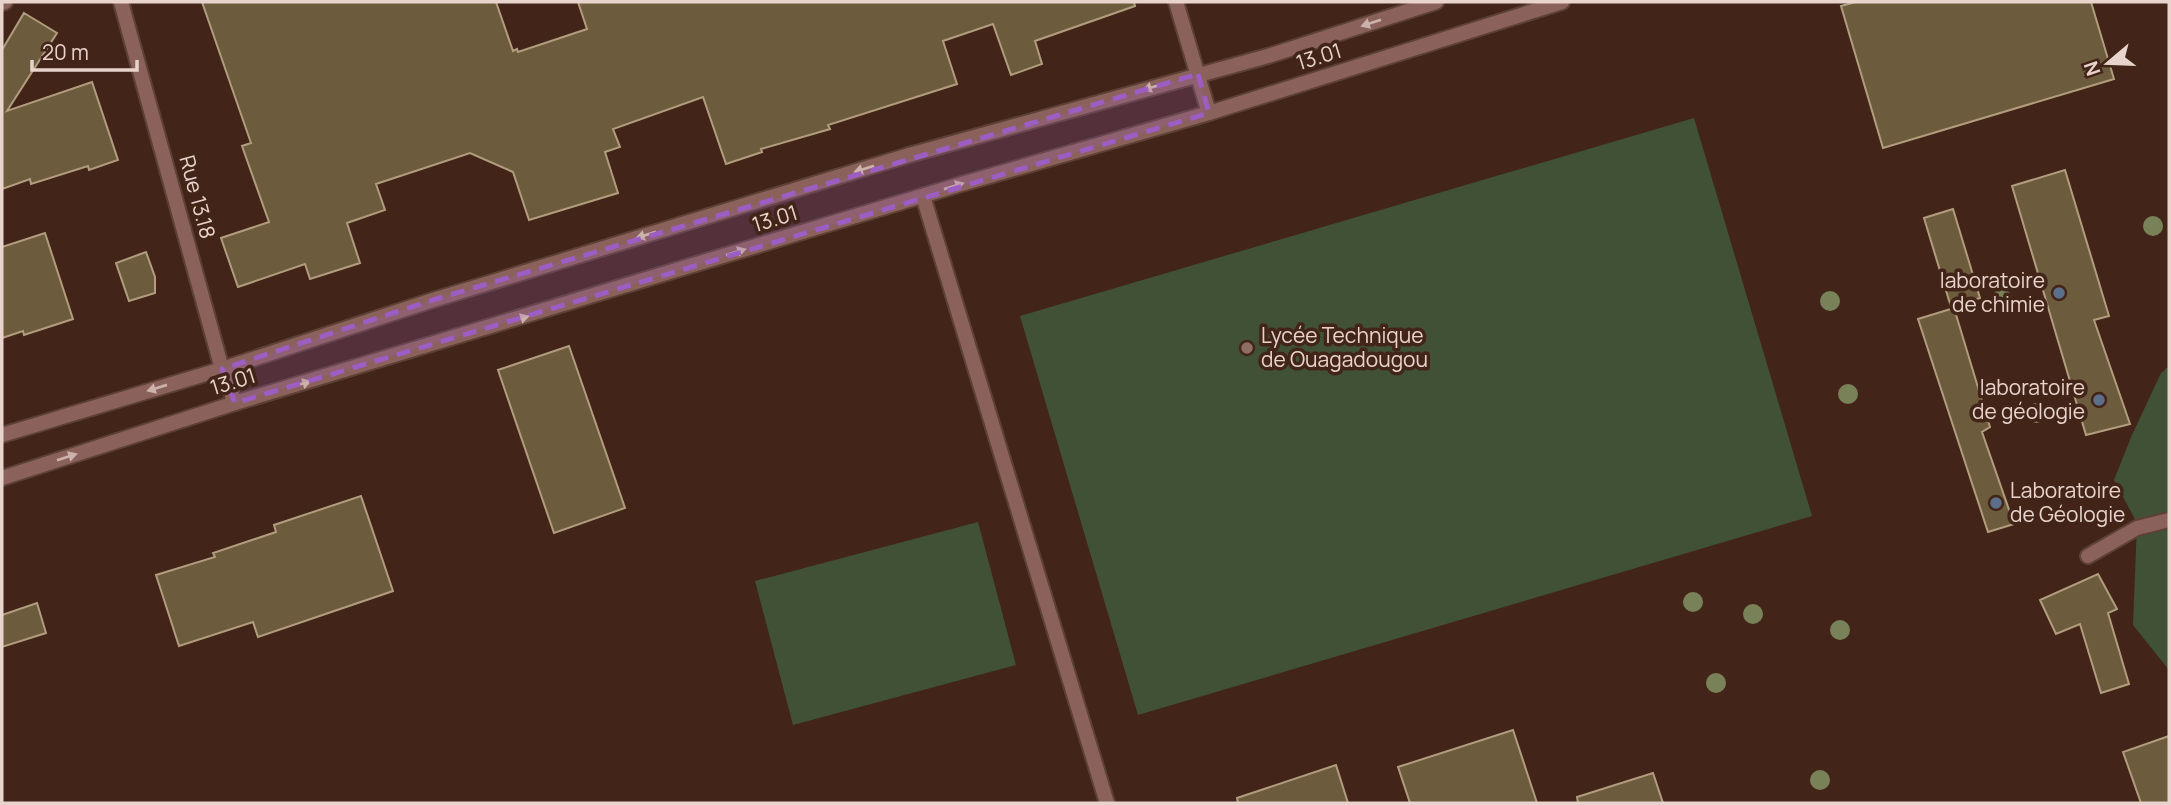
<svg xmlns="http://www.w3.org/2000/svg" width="2171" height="805" font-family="Manrope,sans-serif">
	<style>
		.green { fill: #405135 }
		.building { fill: #6d5b3d; stroke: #b19d7e; stroke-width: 2 }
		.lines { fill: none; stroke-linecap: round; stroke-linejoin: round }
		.service-casing { stroke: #5d4135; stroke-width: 18 }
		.minor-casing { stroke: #5d4135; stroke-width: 18 }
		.tertiary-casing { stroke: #5d4135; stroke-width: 18 }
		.service { stroke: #8b615c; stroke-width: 14 }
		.minor { stroke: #8b615c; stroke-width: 14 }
		.tertiary { stroke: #8b615c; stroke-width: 14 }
		.tree { fill: #798159 }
		.oneway { fill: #ccb2aa }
		.marked { fill: #9c5ec3; fill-opacity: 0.2; stroke: #9c5ec3; stroke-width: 5; stroke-dasharray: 14 9; stroke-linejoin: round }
		.service-dot { fill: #5c6f8a; stroke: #422518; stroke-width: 2.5 }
		.education-dot { fill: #8d6e63; stroke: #422518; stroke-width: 2.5 }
		.labels { text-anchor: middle; stroke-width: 7; stroke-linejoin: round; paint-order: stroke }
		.street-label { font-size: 21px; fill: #e8d4cc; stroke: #422518 }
		.poi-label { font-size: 21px; fill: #e8d4cc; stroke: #422518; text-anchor: end }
	</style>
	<rect width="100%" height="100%" fill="#422518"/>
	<path class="green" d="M1694,118L1812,516L1138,715L1020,316Z
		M2169,366V670L2133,625L2137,523L2114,480L2132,435L2161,373Z
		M978,522L1016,665L793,725L755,581Z"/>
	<path class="building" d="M202,2H496L513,51L517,49L518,52L587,29L578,2H1134L1135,6L1035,41L1042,64L1011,75L993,24L943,41L957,84L828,125L830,129L761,149L762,152L726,164L703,97L613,129L620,147L605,152L618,193L529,220L513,172L470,153L376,184L385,210L347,223L360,263L310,279L305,264L238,287L221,238L269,222L242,146L251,143Z
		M1856,2H2091L2114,79L1883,148L1841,6Z
		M24,13L57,33L7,111L92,82L118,160L89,170L88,166L31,184L30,179L2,189V50Z
		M2065,170L2109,316L2094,320L2130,424L2086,435L2012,186Z
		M1953,209L1980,298L1951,307L1924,218Z
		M45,233L73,319L24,335L23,331L2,338V247Z
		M146,252L155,277V293L129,301L116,263Z
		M1954,308L1990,427L1982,432L2014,524L1988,532L1918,319Z
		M569,346L625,508L554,533L498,370Z
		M361,496L393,591L258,637L253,622L179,646L156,575L215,557L213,553L276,532L274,525Z
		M2098,574L2117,609L2108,613L2129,684L2101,693L2080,624L2056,634L2040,600Z
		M37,603L46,633L2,647V615Z
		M1513,730L1537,803H1410L1398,767Z
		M2169,736V803H2141L2123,752Z
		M1336,765L1348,803H1238L1237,798Z
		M1653,773L1663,803H1578L1577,797Z"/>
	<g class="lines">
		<defs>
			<path id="service" d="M923,196L1107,803
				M2088,556L2137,528L2169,520"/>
			<path id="minor" d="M121,2L222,369L235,403
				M1176,2L1209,113
				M2,3L5,2"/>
			<path id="tertiary" d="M2,435L222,369L433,300L909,155L1268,56L1436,2
				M2,478L235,403L965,183L1209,113L1562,2"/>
		</defs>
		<use href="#service" class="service-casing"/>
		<use href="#minor" class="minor-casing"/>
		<use href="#tertiary" class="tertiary-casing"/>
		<use href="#service" class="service"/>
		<use href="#minor" class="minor"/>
		<use href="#tertiary" class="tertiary"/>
	</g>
	<g class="tree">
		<circle cx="2153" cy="226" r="10"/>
		<circle cx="2002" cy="299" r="10"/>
		<circle cx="1830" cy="301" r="10"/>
		<circle cx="1848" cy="394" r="10"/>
		<circle cx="2037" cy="413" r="10"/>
		<circle cx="1693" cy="602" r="10"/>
		<circle cx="1753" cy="614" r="10"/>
		<circle cx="1840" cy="630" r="10"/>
		<circle cx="1716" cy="683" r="10"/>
		<circle cx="1820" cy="780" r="10"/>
	</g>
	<defs><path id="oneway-solid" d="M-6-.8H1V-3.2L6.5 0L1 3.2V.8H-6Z" transform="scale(1.75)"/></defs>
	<g class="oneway">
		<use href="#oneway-solid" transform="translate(1371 23) rotate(162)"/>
		<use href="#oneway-solid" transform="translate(1153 87) rotate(164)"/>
		<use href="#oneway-solid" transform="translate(864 169) rotate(163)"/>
		<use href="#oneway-solid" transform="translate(954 186) rotate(-17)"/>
		<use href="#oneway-solid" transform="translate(646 235) rotate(163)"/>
		<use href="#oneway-solid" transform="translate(736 252) rotate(-17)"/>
		<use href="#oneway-solid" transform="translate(519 319) rotate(-17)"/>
		<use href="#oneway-solid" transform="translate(301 384) rotate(-16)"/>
		<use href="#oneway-solid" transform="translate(157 388) rotate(163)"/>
		<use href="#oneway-solid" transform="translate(67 457) rotate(-18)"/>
	</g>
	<path class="marked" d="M1198,74L1209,113L235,403L222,369L433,300Z"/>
	<g class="service-dot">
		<circle cx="2059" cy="293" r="7"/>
		<circle cx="2099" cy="400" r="7"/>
		<circle cx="1996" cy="503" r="7"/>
	</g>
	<circle class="education-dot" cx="1247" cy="348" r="7"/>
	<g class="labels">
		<g class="street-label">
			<text transform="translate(1319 57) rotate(-17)" y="7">13.01</text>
			<text transform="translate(197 197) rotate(75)" y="7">Rue 13.18</text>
			<text transform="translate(775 219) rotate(-17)" y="7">13.01</text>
			<text transform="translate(233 382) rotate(-17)" y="7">13.01</text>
		</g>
		<g class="poi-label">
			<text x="2045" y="288">laboratoire<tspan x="2045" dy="24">de chimie</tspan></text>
			<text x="1261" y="343" text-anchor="start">Lycée Technique<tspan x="1261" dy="24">de Ouagadougou</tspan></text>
			<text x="2085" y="395">laboratoire<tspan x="2085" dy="24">de géologie</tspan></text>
			<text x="2010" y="498" text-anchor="start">Laboratoire<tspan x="2010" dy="24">de Géologie</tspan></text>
		</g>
	</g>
	<rect width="2171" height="805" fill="none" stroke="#e8d4cc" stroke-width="7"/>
	<g transform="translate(2108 63) rotate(251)" stroke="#422518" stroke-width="5" paint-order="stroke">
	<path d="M0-5L12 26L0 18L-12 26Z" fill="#e8d4cc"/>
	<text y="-10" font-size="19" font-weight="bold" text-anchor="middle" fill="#e8d4cc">N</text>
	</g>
	<path d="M32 60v10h105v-10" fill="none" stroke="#e8d4cc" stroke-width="3.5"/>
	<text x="42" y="60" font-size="21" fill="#e8d4cc" stroke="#422518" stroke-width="5" paint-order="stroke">20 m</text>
</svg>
